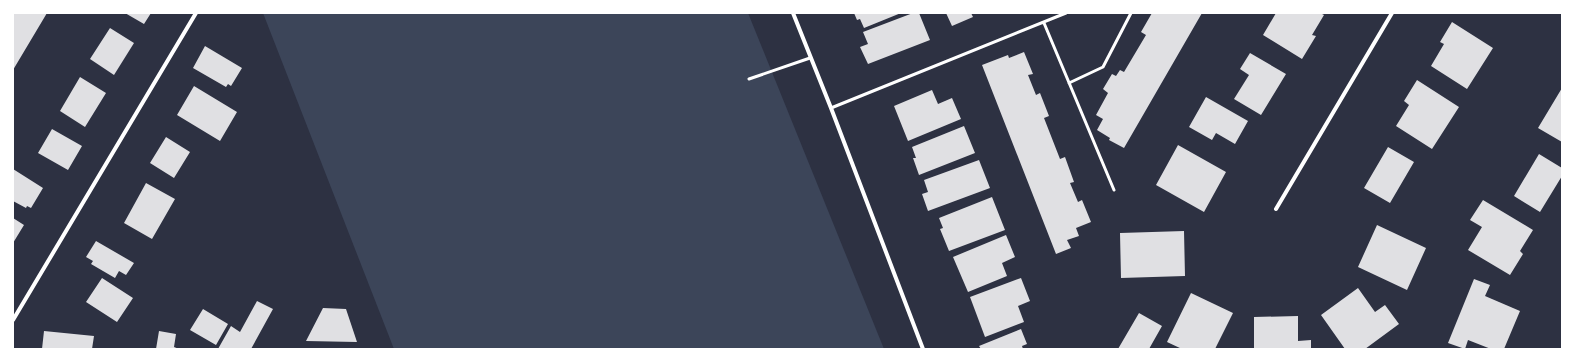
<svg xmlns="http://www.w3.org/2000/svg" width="1575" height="362" font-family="'Work Sans',sans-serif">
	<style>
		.green { fill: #3c4559 }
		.building { fill: #e0e0e3 }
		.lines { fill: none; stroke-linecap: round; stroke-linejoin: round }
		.service { stroke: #fff; stroke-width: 3 }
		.minor { stroke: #fff; stroke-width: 4 }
	</style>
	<rect width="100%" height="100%" fill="#2d3142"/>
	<path class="green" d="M263,13H748L884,349H394Z"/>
	<path class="building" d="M13,13H47L13,70Z
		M125,13H151L144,24Z
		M854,13H901L864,28L860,19L857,20Z
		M913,13H919L930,40L868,64L860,47L868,44L863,32Z
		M946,13H971L973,17L952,26Z
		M1152,13H1202L1124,148L1109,140L1110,138L1097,130L1103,119L1096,115L1108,93L1103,89L1112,74L1116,76L1120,70L1124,72L1146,35L1141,32Z
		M1276,13H1320L1324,15L1312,35L1316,36L1302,59L1263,35Z
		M1452,22L1493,48L1467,89L1431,66L1444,44L1440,42Z
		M110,28L134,43L114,75L90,59Z
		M205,46L242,68L231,86L228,84L226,87L193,68Z
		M1024,52L1033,74L1028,75L1036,95L1040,93L1049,116L1044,118L1060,159L1065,157L1074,182L1070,183L1078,202L1082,200L1091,222L1076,228L1079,236L1067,240L1071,248L1056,254L982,65L1008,55L1009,58Z
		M1250,53L1286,74L1261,115L1234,99L1249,75L1240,69Z
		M80,77L106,93L85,127L60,111Z
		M1417,80L1459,107L1432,149L1396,126L1409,105L1404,101Z
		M194,86L237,112L220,141L177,115Z
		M1562,88V142L1538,128Z
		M932,90L938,104L952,98L961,119L908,141L894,106Z
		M1206,97L1248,121L1235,144L1216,133L1212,140L1189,127Z
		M964,126L975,153L919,175L913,158H916L912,147Z
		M52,129L82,146L68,170L38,153Z
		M166,137L190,152L174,178L150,163Z
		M1178,145L1226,172L1204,212L1156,185Z
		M1388,147L1414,162L1390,203L1364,188Z
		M1539,154L1562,168V176L1540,212L1514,196Z
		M979,160L990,188L928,211L922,194L928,192L924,180Z
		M13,169L43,188L31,208L27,206L26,208L13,201Z
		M146,183L175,199L152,239L124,223Z
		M992,197L1005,230L949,251L940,229L943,228L939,218Z
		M1483,200L1533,230L1520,251L1523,254L1510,275L1468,250L1482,227L1470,220Z
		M13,218L24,225L13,243Z
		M1377,225L1426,248L1407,290L1358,267Z
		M1184,231L1185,276L1121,278L1120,233Z
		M1006,235L1015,257L1002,263L1007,276L968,292L953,257Z
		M96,241L134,263L126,275L119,271L115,278L91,264L93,261L86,257Z
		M102,278L133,298L117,322L86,302Z
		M1021,278L1030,301L1018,306L1024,322L985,337L970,297Z
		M1474,279L1490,285L1485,296L1520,311L1504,349H1491L1468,340L1465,349L1448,343Z
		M1358,288L1375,312L1385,305L1399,324L1365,349H1345L1321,315Z
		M1191,293L1233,313L1215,349H1182L1167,342Z
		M257,301L273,309L251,349H218L231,326L240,332Z
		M323,308L346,309L357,342L306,341Z
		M203,309L228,324L216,345L190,330Z
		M1139,313L1162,326L1149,349H1118Z
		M1298,316V341L1311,340V349H1254V317Z
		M1021,329L1027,344L1022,346L1023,349H981L979,346Z
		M44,331L94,336L92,349H42Z
		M159,331L176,334L174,347L179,349H156Z"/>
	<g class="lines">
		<path class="service" d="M1044,23L1114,190
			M749,79L810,58
			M1069,83L1103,67L1131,13
			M831,108L1066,13"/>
		<path class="minor" d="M793,13L831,108L923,349
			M1276,209L1392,13
			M13,320L196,13"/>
	</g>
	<rect width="1575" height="362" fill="none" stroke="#ffffff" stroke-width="28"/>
</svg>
